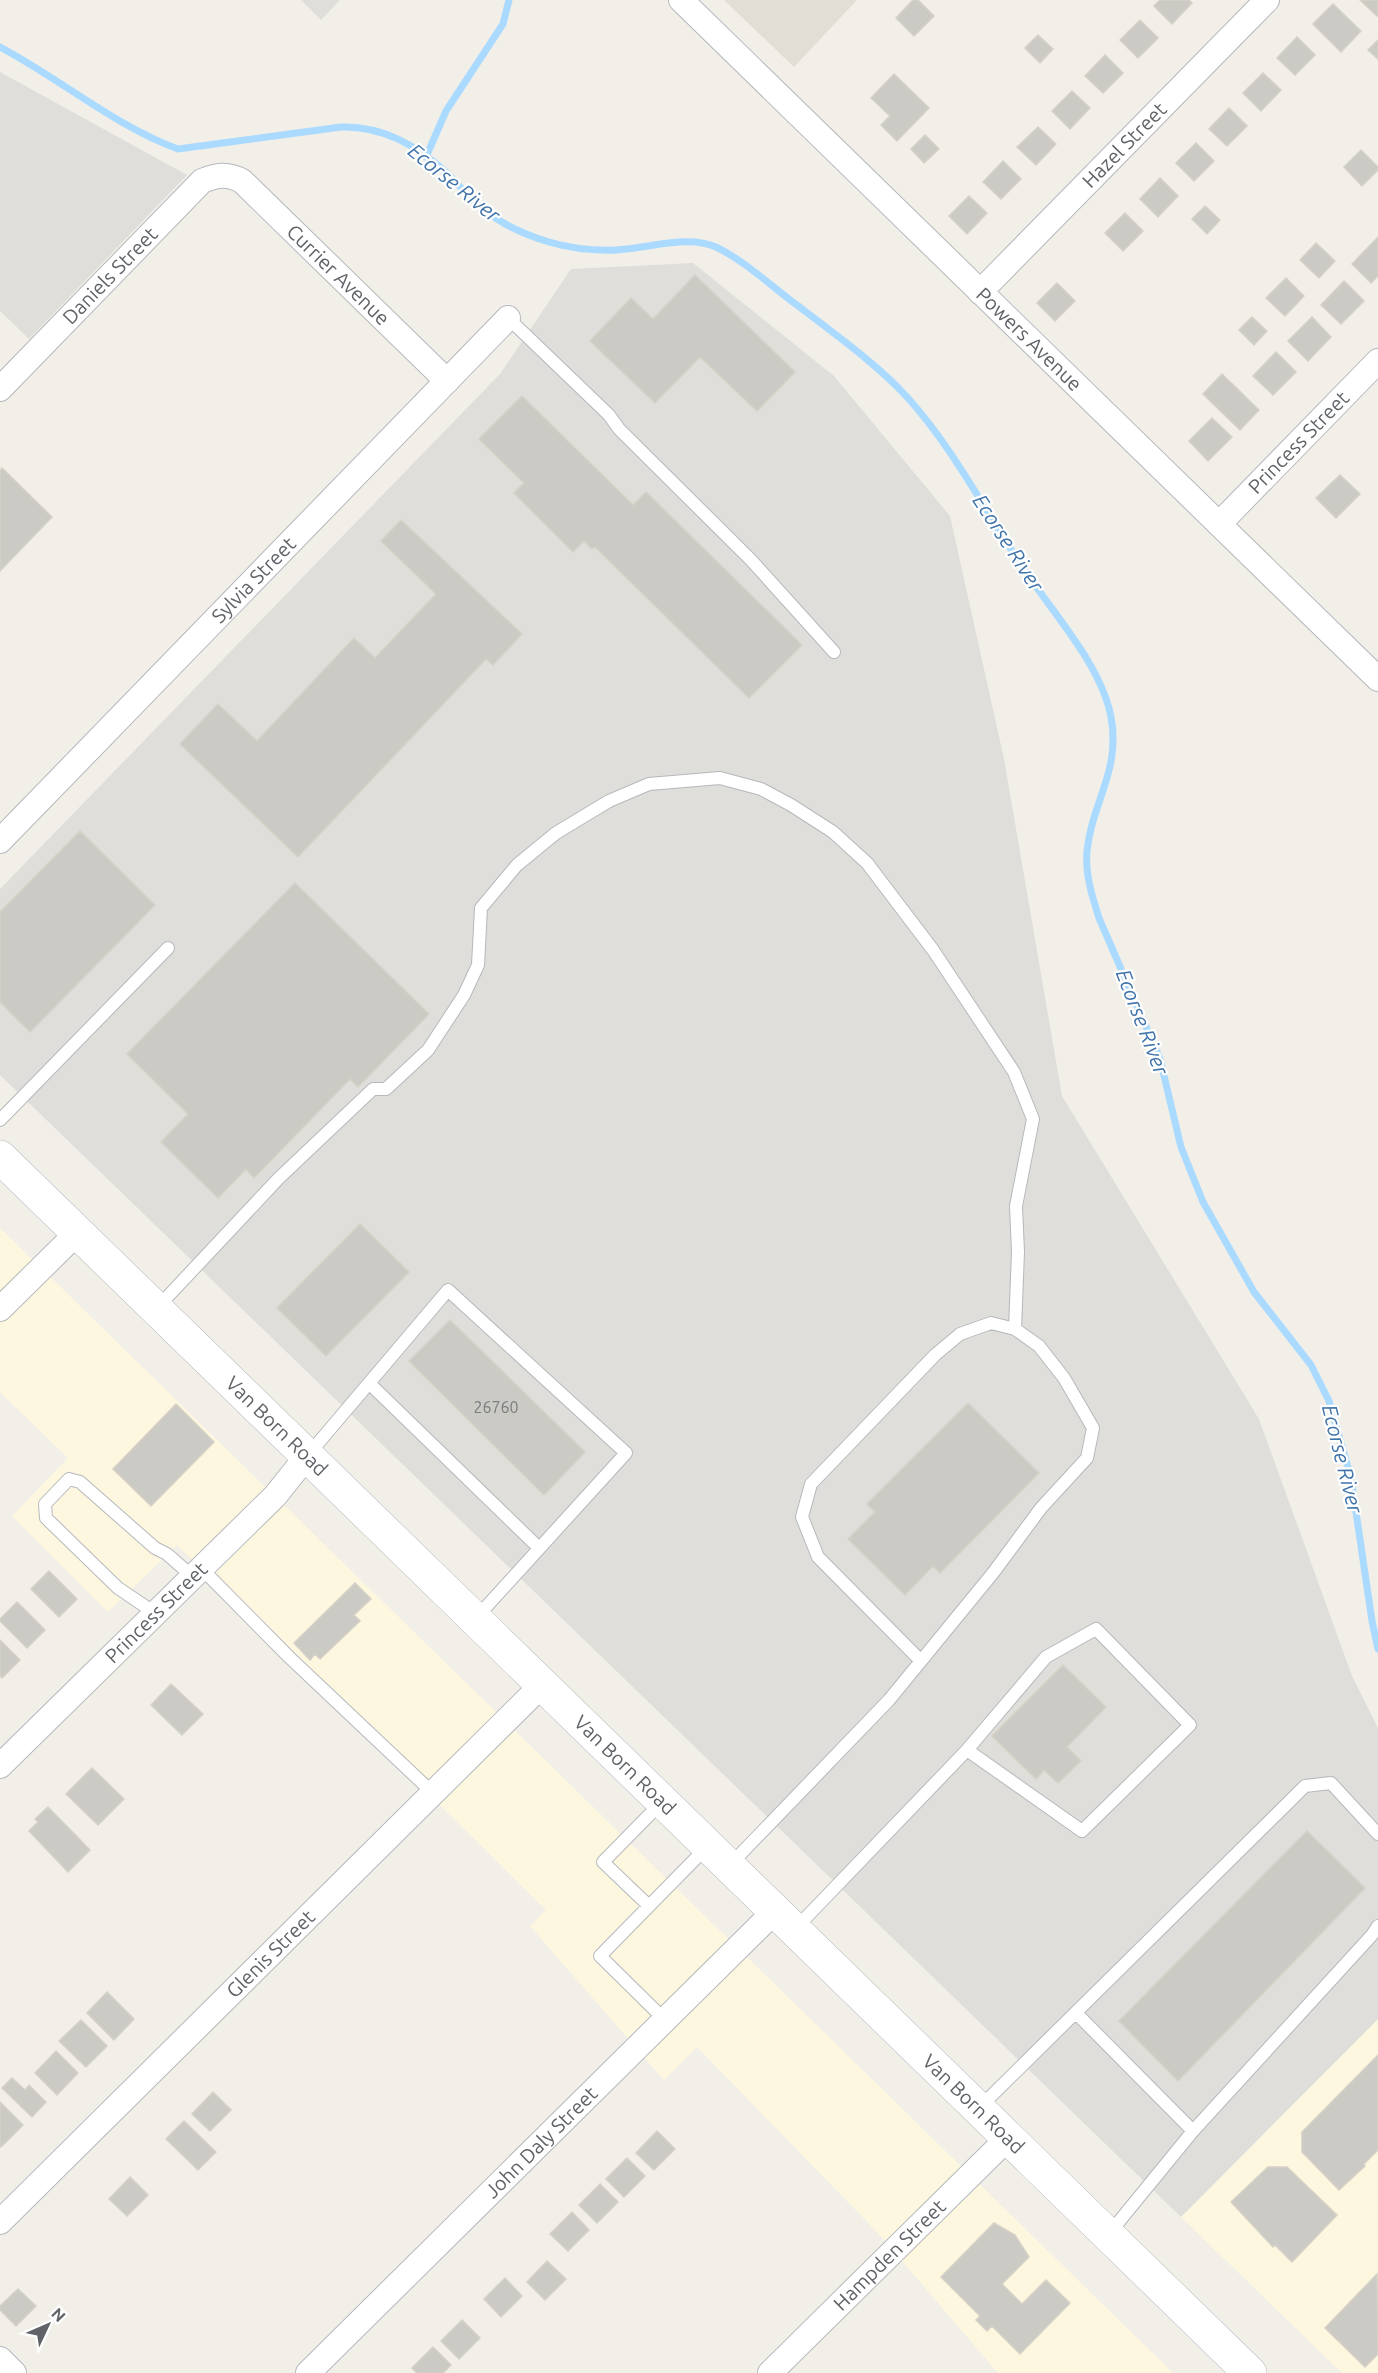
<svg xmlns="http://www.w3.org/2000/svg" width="1378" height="2373" font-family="Ubuntu,sans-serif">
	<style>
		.commercial { fill: #fef7e0 }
		.industrial { fill: #e0deda }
		.education { fill: #e1ded6 }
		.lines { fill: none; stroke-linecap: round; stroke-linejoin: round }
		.stream { stroke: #aadaff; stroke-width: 7 }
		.building { fill: #cccac5; stroke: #d6d1c6; stroke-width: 1.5 }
		.service-casing { stroke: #b5b8bc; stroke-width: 14 }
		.minor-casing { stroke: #b5b8bc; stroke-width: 26 }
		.secondary-casing { stroke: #b6babf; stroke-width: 34 }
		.service { stroke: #fff; stroke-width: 12 }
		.minor { stroke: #fff; stroke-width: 24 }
		.secondary { stroke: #fff; stroke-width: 33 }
		.labels { text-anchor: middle; stroke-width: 4.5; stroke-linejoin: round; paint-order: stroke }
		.number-label { font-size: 16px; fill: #7a7d7f }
		.street-label { font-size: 20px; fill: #5f6368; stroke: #fff }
		.water-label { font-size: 21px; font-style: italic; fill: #4174aa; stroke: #fff }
	</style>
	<rect width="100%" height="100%" fill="#f1efe8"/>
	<path class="commercial" d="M0,1228L1173,2373H998L878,2233L697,2047L664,2080L530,1926L546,1910L177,1545L108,1612L12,1516L68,1458L0,1392Z
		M1378,2019V2373H1342L1181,2217Z"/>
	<path class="industrial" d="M301,0H340L321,20Z
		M0,72L187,175L29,339L0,311Z
		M693,263L834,376L950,516L1004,759L1062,1096L1259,1419L1352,1676L1378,1728V2019L1181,2217L0,1075V889L500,374L571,269Z"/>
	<path class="education" d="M724,0H857L794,67Z"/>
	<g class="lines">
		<path class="stream" d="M0,47C59,78 115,126 178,149L341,127C383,126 416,145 447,173C460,186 472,201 487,212C505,226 526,235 549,242C570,248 594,251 616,250C647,249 686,234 716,247C745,261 771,286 797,305C833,333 877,364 907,397C956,451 989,519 1030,578C1058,619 1102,668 1111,717C1121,771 1092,802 1087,851C1085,874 1092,896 1099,918L1160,1059L1181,1147L1203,1202L1254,1292L1311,1365L1329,1401L1351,1478L1372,1621L1378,1649
			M426,157L446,111L503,24L509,0"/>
	</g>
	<path class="building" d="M913,0H918L934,16L914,36L896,18Z
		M1160,0H1189L1192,3L1172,24L1154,6Z
		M1360,0H1378V15L1377,16Z
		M1333,4L1361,31L1341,52L1313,24Z
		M1140,20L1158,38L1138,58L1120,40Z
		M1038,35L1053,49L1040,63L1025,48Z
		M1297,37L1315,55L1295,75L1277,58Z
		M1378,40V59L1368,50Z
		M1105,55L1123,73L1103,93L1085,76Z
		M1263,73L1281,90L1261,111L1243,93Z
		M894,74L929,108L897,141L881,125L890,116L871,98Z
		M1072,91L1090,108L1070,129L1052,111Z
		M1229,108L1247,126L1227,146L1209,129Z
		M1038,127L1056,144L1036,165L1017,147Z
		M925,135L939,149L924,163L911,149Z
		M1196,143L1214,161L1194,181L1176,163Z
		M1361,150L1378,167V170L1362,186L1344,167Z
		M1003,161L1021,179L1001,199L983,182Z
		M1160,178L1178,196L1158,217L1140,199Z
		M969,196L987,213L967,234L949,216Z
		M1205,206L1220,220L1207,234L1192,219Z
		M1125,213L1143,231L1123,251L1105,233Z
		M1378,237V276L1371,283L1352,264Z
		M1316,243L1335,261L1319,278L1300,260Z
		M695,275L795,372L757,411L700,357L655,403L590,341L631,298L653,319Z
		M1286,278L1304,296L1285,316L1266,298Z
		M1344,281L1364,301L1341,324L1321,305Z
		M1057,283L1075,301L1055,321L1037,303Z
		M1252,317L1267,331L1254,345L1239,330Z
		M1312,317L1331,337L1308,361L1288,341Z
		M1276,352L1296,372L1273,395L1253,376Z
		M1222,374L1259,410L1240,430L1203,394Z
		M522,396L633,505L646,492L802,645L749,698L595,547L592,549L584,541L573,552L514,493L524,483L479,439Z
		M1212,418L1232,437L1208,461L1189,441Z
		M2,468L52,517L0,571V471Z
		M1340,475L1360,494L1336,518L1316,498Z
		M401,520L522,634L493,665L486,659L298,857L180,744L218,704L257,741L354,638L375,658L436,594L381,541Z
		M80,831L155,905L30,1032L0,1002V912Z
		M295,883L429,1014L358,1087L350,1079L254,1178L246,1169L218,1198L161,1142L188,1114L127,1054Z
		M360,1224L409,1272L326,1356L277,1308Z
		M450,1320L585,1452L544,1495L409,1361Z
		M968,1403L1039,1473L940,1573L933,1566L905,1595L848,1539L875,1512L867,1504Z
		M176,1404L214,1442L151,1506L113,1469Z
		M49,1571L77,1599L59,1617L31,1589Z
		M355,1583L371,1599L354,1615L360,1621L320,1659L315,1654L310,1660L294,1643Z
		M17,1602L45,1630L27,1648L0,1621V1619Z
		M0,1640L20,1660L2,1678L0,1675Z
		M1063,1665L1106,1707L1067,1747L1081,1761L1058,1783L1044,1770L1036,1779L992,1736Z
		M171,1684L203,1714L182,1735L151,1705Z
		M92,1768L124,1799L98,1825L66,1794Z
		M48,1807L90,1850L68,1872L29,1831L38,1822L35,1819Z
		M1307,1831L1365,1888L1178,2081L1119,2021Z
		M107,1992L134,2019L114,2040L87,2013Z
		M81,2020L107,2046L86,2067L59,2041Z
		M56,2051L78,2073L57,2095L35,2073Z
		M1378,2055V2150L1364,2164L1365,2166L1339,2190L1302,2152V2132Z
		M12,2078L25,2090L29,2085L46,2102L32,2117L2,2088Z
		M213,2092L231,2110L210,2131L192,2114Z
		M0,2102L23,2125L1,2147L0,2146Z
		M184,2121L216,2152L198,2170L166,2139Z
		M657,2131L675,2149L654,2170L636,2153Z
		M627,2158L645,2176L624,2197L606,2179Z
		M1268,2167H1287L1337,2215L1292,2262L1275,2245L1273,2247L1231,2202Z
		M130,2177L148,2195L127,2216L109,2199Z
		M600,2184L618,2202L597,2223L579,2205Z
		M572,2212L589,2230L568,2251L550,2234Z
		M994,2223L1015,2235L1029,2257L1002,2284L1022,2304L1046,2280L1070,2303L1020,2354L992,2326L987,2331L976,2320L980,2316L941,2277Z
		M547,2261L566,2279L545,2300L527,2282Z
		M1377,2274L1378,2354L1365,2367L1325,2328Z
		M505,2278L522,2296L501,2317L484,2299Z
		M18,2289L36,2306L16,2326L0,2310V2306Z
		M462,2320L480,2338L459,2359L441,2341Z
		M433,2347L451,2365L443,2373H417L412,2368Z"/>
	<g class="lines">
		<defs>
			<path id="service" d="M508,318L609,415L619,429L751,560L834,652
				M0,1120L168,948
				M157,1308L279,1178L373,1089H386L428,1050L464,995L478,965L481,908L517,865L556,833L609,801L649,784L720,778L761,789L791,805L833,832L867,863L933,950L1014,1072L1033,1119L1016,1206L1018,1252L1015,1329
				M369,1383L539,1548
				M308,1455L448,1290L626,1453L476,1618
				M201,1568L289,1657L433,1793
				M155,1613L118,1588L46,1518L45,1504L69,1479L80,1482L155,1548L167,1554L193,1577
				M662,1802L603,1862L649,1906L708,1846
				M730,1865L889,1700L993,1573L1041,1508L1087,1458L1093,1428L1064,1378L1039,1346L1015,1329L991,1323L960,1334L935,1355L811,1484L802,1517L818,1557L920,1660
				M649,1906L600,1956L665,2020
				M795,1929L967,1750L1082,1831L1190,1725L1096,1629L1046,1657L967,1750
				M1076,2013L1193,2131L1372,1935L1378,1926
				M979,2108L1305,1786L1331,1783L1378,1834
				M1108,2235L1193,2131"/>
			<g id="minor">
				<path id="s1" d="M681,0L1378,679"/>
				<path id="s2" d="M980,292L1267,0"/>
				<path id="s3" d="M0,389L202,181C217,175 227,173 242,181L447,381"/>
				<path id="s4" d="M1219,524L1378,361"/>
				<path id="s5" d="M0,841L508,318"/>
				<path d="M0,1309L78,1232"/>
				<path id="s6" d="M0,1766L275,1496L307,1456"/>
				<path id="s7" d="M0,2222L542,1685"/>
				<path d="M0,2359L14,2373"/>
				<path id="s8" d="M308,2373L775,1911"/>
				<path id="s9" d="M770,2373L1008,2138"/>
			</g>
			<g id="secondary">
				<path id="s10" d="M0,1157L1250,2373"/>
			</g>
		</defs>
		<use href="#service" class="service-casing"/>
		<use href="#minor" class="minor-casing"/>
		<use href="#secondary" class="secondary-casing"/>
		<use href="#service" class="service"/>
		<use href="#minor" class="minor"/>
		<use href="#secondary" class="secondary"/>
	</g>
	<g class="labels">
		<g class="number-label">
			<text x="496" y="1413">26760</text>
		</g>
		<g class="street-label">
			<text dy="7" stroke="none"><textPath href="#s2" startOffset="206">Hazel Street</textPath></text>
			<text dy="7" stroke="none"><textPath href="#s3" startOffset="466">Currier Avenue</textPath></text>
			<text dy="7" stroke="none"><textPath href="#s3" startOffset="158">Daniels Street</textPath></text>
			<text dy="7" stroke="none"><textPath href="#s1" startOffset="486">Powers Avenue</textPath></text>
			<text dy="7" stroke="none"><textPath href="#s4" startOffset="114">Princess Street</textPath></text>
			<text dy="7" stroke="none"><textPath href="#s5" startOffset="364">Sylvia Street</textPath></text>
			<text dy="7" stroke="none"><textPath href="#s10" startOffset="386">Van Born Road</textPath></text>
			<text dy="7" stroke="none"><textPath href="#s6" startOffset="219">Princess Street</textPath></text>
			<text dy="7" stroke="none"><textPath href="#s10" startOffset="872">Van Born Road</textPath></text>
			<text dy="7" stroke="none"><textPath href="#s7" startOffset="381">Glenis Street</textPath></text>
			<text dy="7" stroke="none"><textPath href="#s10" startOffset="1358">Van Born Road</textPath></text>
			<text dy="7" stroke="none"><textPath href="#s8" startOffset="328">John Daly Street</textPath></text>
			<text dy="7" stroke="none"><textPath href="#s9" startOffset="168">Hampden Street</textPath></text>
		</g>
		<g class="water-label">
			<text transform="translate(454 183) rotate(39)" y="7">Ecorse River</text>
			<text transform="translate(1008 543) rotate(57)" y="7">Ecorse River</text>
			<text transform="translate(1142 1022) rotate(69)" y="7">Ecorse River</text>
			<text transform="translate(1342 1459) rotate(76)" y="7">Ecorse River</text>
		</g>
	</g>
	<g transform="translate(48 2325) rotate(46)" stroke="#ffffff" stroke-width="4.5" paint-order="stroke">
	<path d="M0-4.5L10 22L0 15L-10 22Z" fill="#5f6368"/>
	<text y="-9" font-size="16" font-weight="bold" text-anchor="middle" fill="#5f6368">N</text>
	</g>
</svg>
